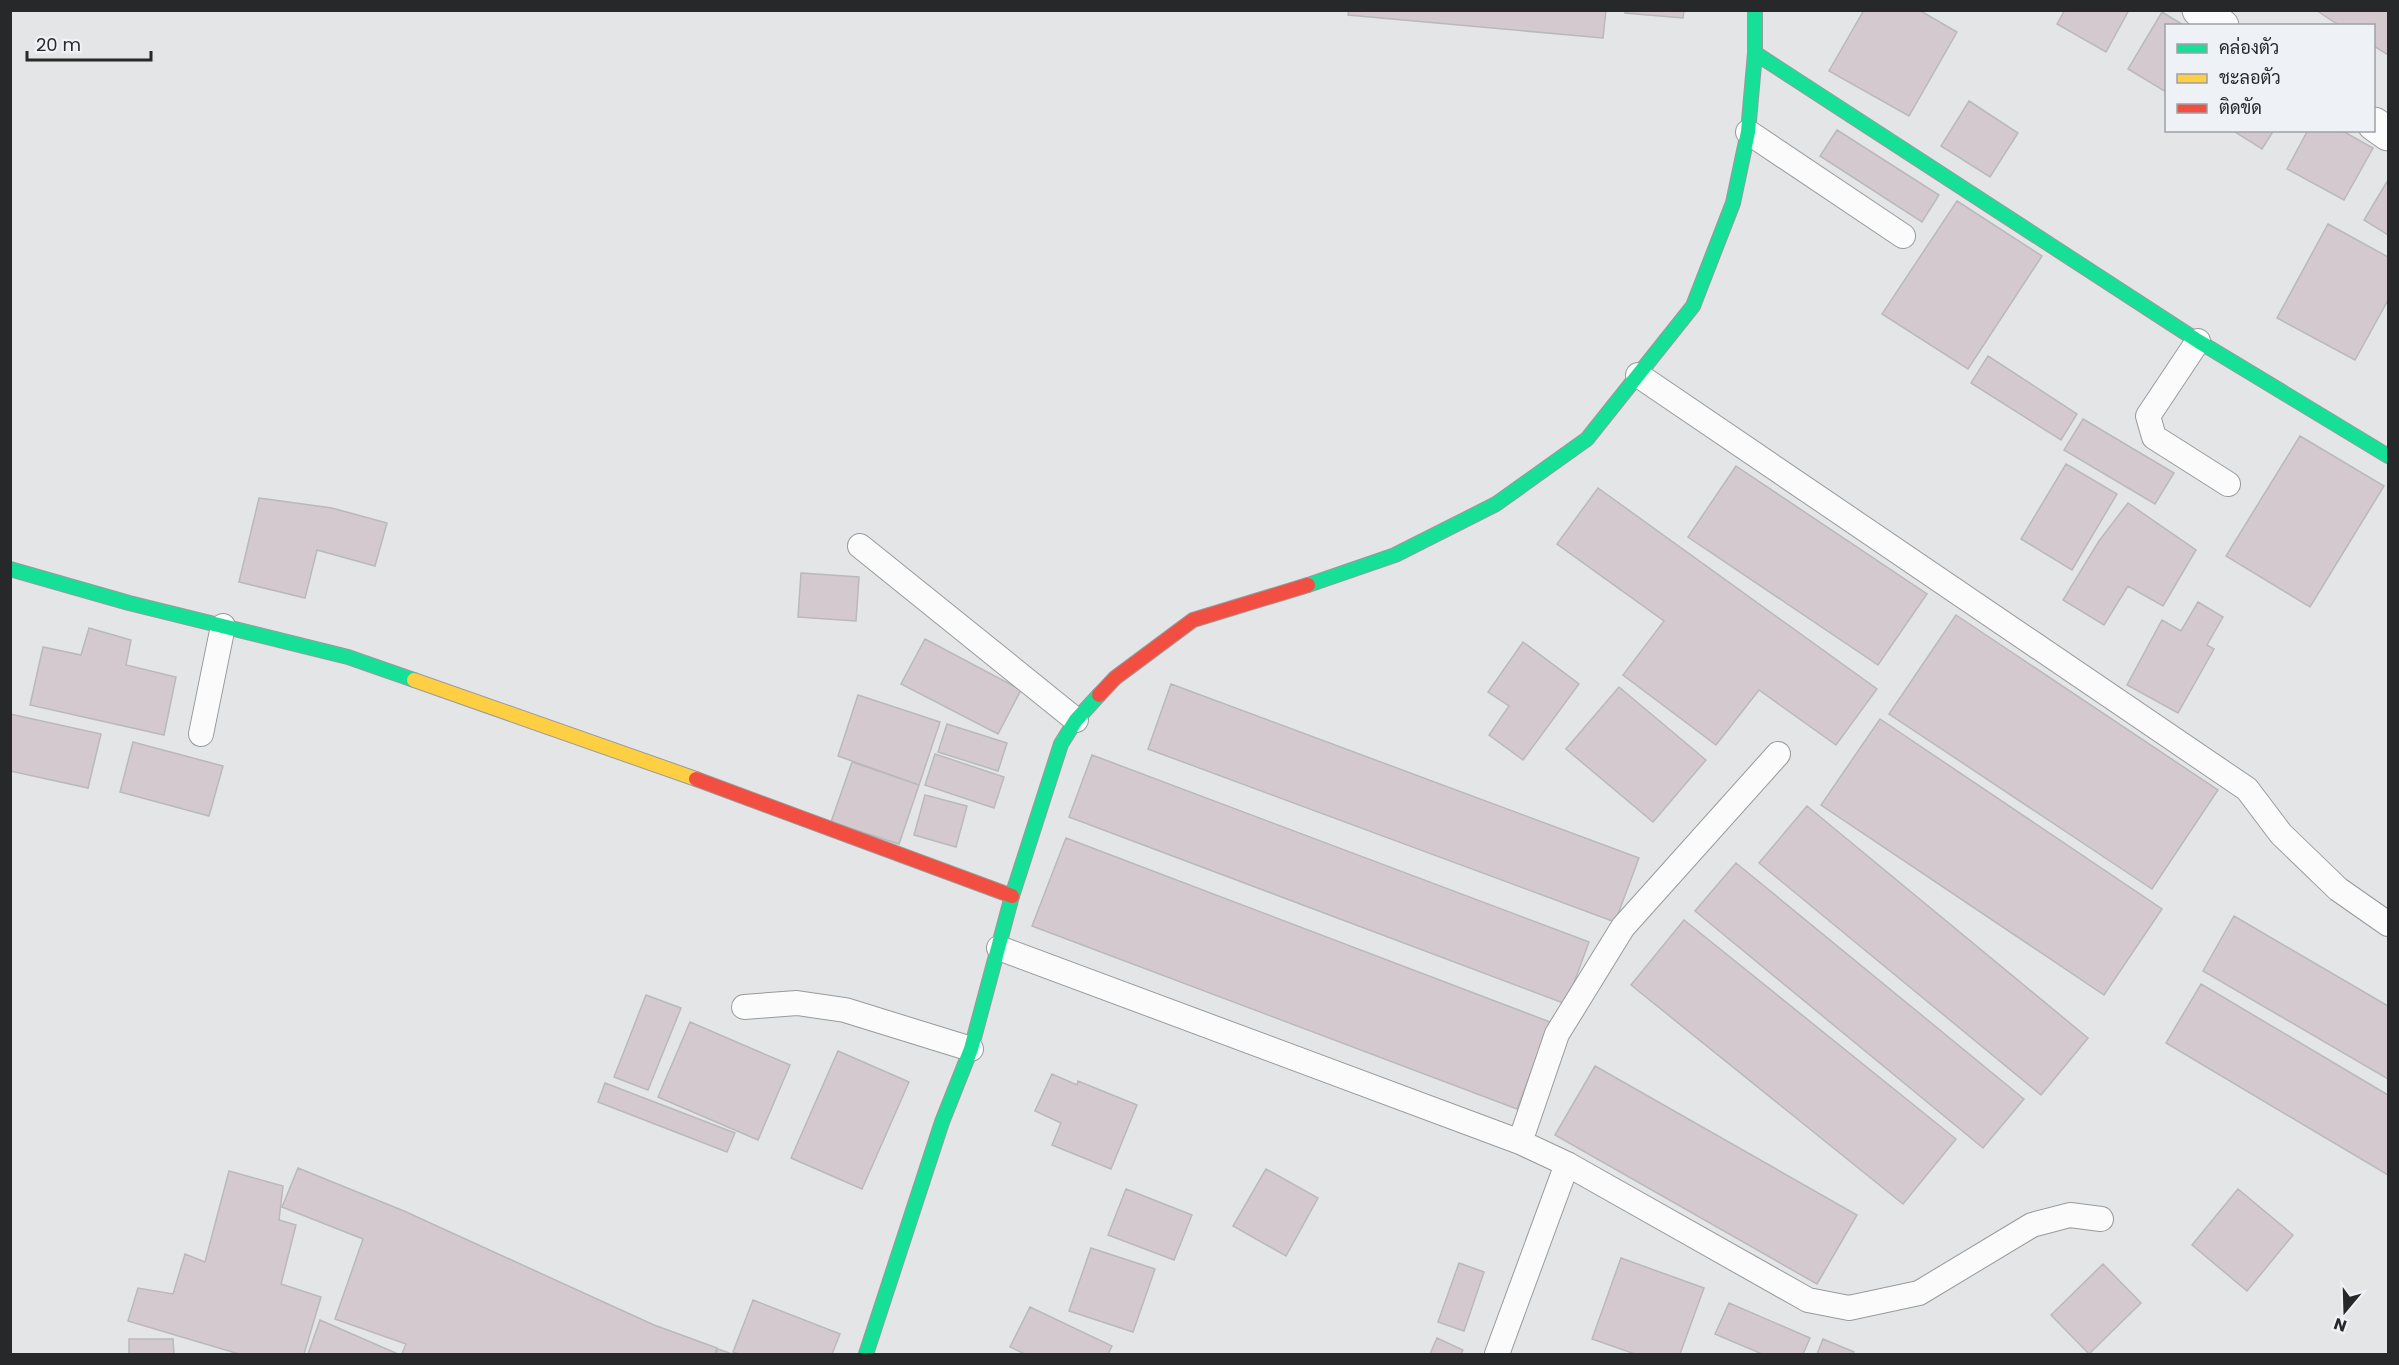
<svg xmlns="http://www.w3.org/2000/svg" width="2399" height="1365" font-family="Poppins,Sarabun,sans-serif">
	<style>
		.building { fill: #d5c9d0; stroke: #b9b9ba; stroke-width: 1.5 }
		.lines { fill: none; stroke-linecap: round; stroke-linejoin: round }
		.lane-casing { stroke: #989a9b; stroke-width: 26 }
		.street-casing { stroke: #989a9b; stroke-width: 35 }
		.fast-casing { stroke: #989a9b; stroke-width: 16 }
		.slow-casing { stroke: #989a9b; stroke-width: 16 }
		.jam-casing { stroke: #989a9b; stroke-width: 16 }
		.lane { stroke: #fbfbfb; stroke-width: 24 }
		.street { stroke: #fbfbfb; stroke-width: 33 }
		.fast { stroke: #16e098; stroke-width: 14 }
		.slow { stroke: #ffcf43; stroke-width: 14 }
		.jam { stroke: #f24e42; stroke-width: 14 }
	</style>
	<rect width="100%" height="100%" fill="#e3e5e7"/>
	<path class="building" d="M1349,10H1606L1603,38L1348,15Z
		M1626,10H1684L1683,18L1625,13Z
		M1864,10H1919L1957,32L1909,116L1829,71Z
		M2065,10H2129L2106,52L2057,24Z
		M2316,10H2388V55L2374,46V26H2340Z
		M2162,12L2185,26H2166V92L2128,69Z
		M1969,101L2018,133L1990,177L1941,146Z
		M1837,130L1939,195L1922,222L1820,156Z
		M2232,130H2274L2262,149Z
		M2308,130H2341L2373,148L2344,200L2287,169Z
		M2388,180V235L2364,220Z
		M1957,201L2042,256L1968,369L1882,314Z
		M2328,224L2388,257V300L2355,360L2277,318Z
		M1988,356L2077,414L2061,440L1971,383Z
		M2083,419L2174,473L2155,504L2064,450Z
		M2300,436L2384,486L2310,607L2226,556Z
		M2066,464L2117,494L2072,570L2021,539Z
		M1736,466L1927,594L1878,665L1688,537Z
		M1598,488L1877,689L1836,745L1759,690L1716,745L1623,675L1664,621L1557,544Z
		M259,498L332,508L387,523L375,566L317,550L305,598L239,582Z
		M2128,503L2196,550L2163,606L2128,586L2104,625L2063,600L2099,541Z
		M801,573L859,577L856,621L798,617Z
		M2198,602L2223,617L2207,645L2214,649L2178,713L2127,685L2162,620L2181,631Z
		M1956,615L2218,790L2152,889L1889,714Z
		M89,628L131,640L126,665L176,677L164,735L30,705L43,647L81,655Z
		M925,639L1021,690L998,734L901,684Z
		M1523,642L1579,684L1523,760L1489,735L1509,706L1488,692Z
		M1171,684L1639,858L1615,922L1148,749Z
		M1619,687L1706,760L1653,822L1566,749Z
		M858,695L940,722L919,785L838,756Z
		M10,714L101,734L88,788L10,771Z
		M1880,719L2162,909L2104,995L1821,805Z
		M947,724L1007,743L998,771L938,752Z
		M133,742L223,766L209,816L120,792Z
		M935,754L1004,777L994,808L925,785Z
		M1092,755L1589,942L1566,1004L1069,817Z
		M852,762L919,785L899,844L831,822Z
		M925,795L967,806L956,847L914,835Z
		M1807,806L2088,1038L2041,1095L1759,863Z
		M1066,838L1550,1022L1517,1109L1032,926Z
		M1736,863L2024,1099L1983,1148L1695,911Z
		M2234,916L2388,1006V1079L2203,971Z
		M1684,920L1956,1139L1903,1204L1631,985Z
		M2201,984L2388,1095V1175L2166,1043Z
		M646,995L681,1008L648,1090L614,1077Z
		M690,1022L790,1065L758,1140L658,1097Z
		M838,1051L909,1082L862,1189L791,1158Z
		M1595,1066L1857,1215L1817,1284L1555,1135Z
		M1052,1074L1077,1085L1078,1081L1137,1105L1111,1169L1052,1145L1061,1123L1035,1111Z
		M605,1083L735,1133L727,1152L598,1102Z
		M298,1168L404,1211L654,1325L717,1348L715,1354H402L406,1344L335,1319L363,1239L282,1207Z
		M1266,1169L1318,1198L1286,1256L1233,1226Z
		M229,1171L283,1186L279,1220L296,1225L281,1284L321,1297L304,1354H239L128,1321L138,1288L173,1294L185,1254L205,1262Z
		M1126,1189L1192,1215L1174,1260L1108,1235Z
		M2238,1189L2293,1235L2247,1291L2192,1245Z
		M1091,1248L1155,1269L1133,1332L1069,1311Z
		M1621,1258L1704,1288L1680,1354H1635L1592,1339Z
		M1459,1263L1484,1272L1464,1331L1438,1322Z
		M2103,1264L2141,1303L2089,1354L2051,1315Z
		M753,1300L840,1334L832,1354H739L733,1352Z
		M1729,1303L1810,1338L1803,1354H1762L1715,1334Z
		M1030,1307L1112,1346L1108,1354H1025L1010,1347Z
		M320,1320L398,1354H308Z
		M1437,1338L1463,1350L1461,1354H1430Z
		M129,1339H173L174,1354H129Z
		M1823,1339L1854,1352L1853,1354H1817Z
		M718,1349L732,1354H716Z"/>
	<g class="lines">
		<defs>
			<path id="lane" d="M1748,132L1903,236
				M2198,341L2148,416L2154,437L2228,484
				M1638,375L2247,789L2281,834L2338,889L2388,924
				M860,546L1076,720
				M201,734L223,626
				M999,948L1520,1142L1567,1164L1808,1300L1849,1308L1919,1293L2032,1225L2070,1215L2101,1219
				M744,1007L797,1003L845,1010L971,1049
				M1520,1142L1557,1034L1623,927L1778,754
				M1497,1354L1567,1164"/>
			<path id="street" d="M2199,10L2222,26
				M2374,124L2388,134"/>
			<path id="fast" d="M1755,53L2198,341L2388,456
				M10,569L129,603L348,657L414,680
				M1308,585L1395,555L1496,504L1587,439L1693,306L1733,203L1748,132L1755,53V10
				M866,1354L942,1122L971,1049L1012,896L1061,744L1076,720L1099,695"/>
			<path id="slow" d="M414,680L696,779"/>
			<path id="jam" d="M1099,695L1115,678L1193,620L1308,585
				M696,779L1012,896"/>
		</defs>
		<use href="#lane" class="lane-casing"/>
		<use href="#street" class="street-casing"/>
		<use href="#fast" class="fast-casing"/>
		<use href="#slow" class="slow-casing"/>
		<use href="#jam" class="jam-casing"/>
		<use href="#lane" class="lane"/>
		<use href="#street" class="street"/>
		<use href="#fast" class="fast"/>
		<use href="#slow" class="slow"/>
		<use href="#jam" class="jam"/>
	</g>
	<rect width="2399" height="1365" fill="none" stroke="#27282a" stroke-width="24"/>
	<rect x="2165" y="24" width="210" height="108" fill="#eef2f6" stroke="#9ea1a4" stroke-width="1.5"/>
	<rect x="2177" y="44" width="30" height="9" fill="#16e098" stroke="#9ea1a4" stroke-width="1.5"/>
	<text x="2219" y="54" font-size="18" fill="#27282a">คล่องตัว</text>
	<rect x="2177" y="74" width="30" height="9" fill="#ffcf43" stroke="#9ea1a4" stroke-width="1.5"/>
	<text x="2219" y="84" font-size="18" fill="#27282a">ชะลอตัว</text>
	<rect x="2177" y="104" width="30" height="9" fill="#f24e42" stroke="#9ea1a4" stroke-width="1.5"/>
	<text x="2219" y="114" font-size="18" fill="#27282a">ติดขัด</text>
	<g transform="translate(2345 1311) rotate(199)" stroke="#eef2f6" stroke-width="4.5" paint-order="stroke">
	<path d="M0-4.5L10 22L0 15L-10 22Z" fill="#27282a"/>
	<text y="-9" font-size="16" font-weight="bold" text-anchor="middle" fill="#27282a">N</text>
	</g>
	<path d="M27 51v9h124v-9" fill="none" stroke="#27282a" stroke-width="3"/>
	<text x="36" y="51" font-size="18" fill="#27282a" stroke="#eef2f6" stroke-width="4.5" paint-order="stroke">20 m</text>
</svg>
